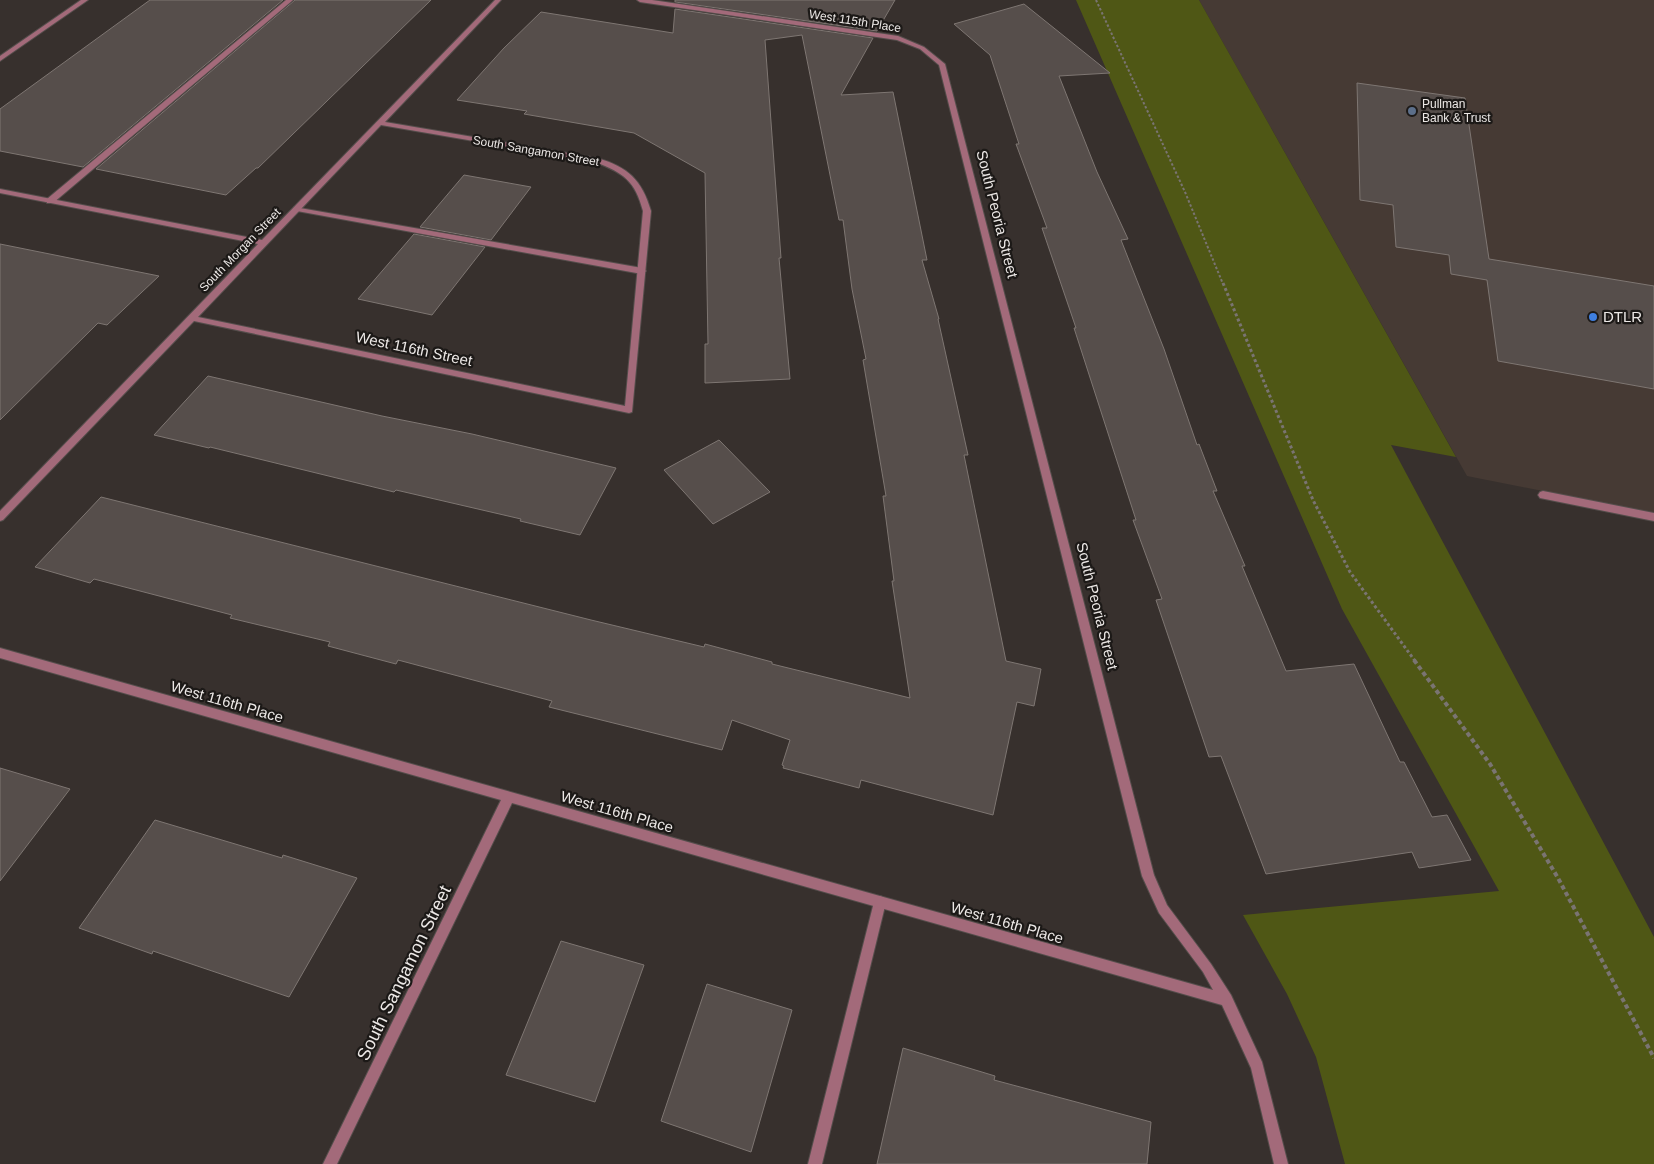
<svg xmlns="http://www.w3.org/2000/svg" width="1654" height="1164" font-family="Arial,sans-serif">
	<style>
		.built { fill: #463a34 }
		.green { fill: #4f5715 }
		.building { fill: #564e4b; stroke: #7e7672 }
		.lines { fill: none; stroke-linecap: round; stroke-linejoin: round }
		.service-casing { stroke: #544d4b; stroke-width: 2 }
		.minor-casing { stroke: #544d4b; stroke-width: 2 }
		.path-far2 { stroke: #7a7472; stroke-width: 2; stroke-dasharray: 2.5 2; stroke-linecap: butt }
		.path-far1 { stroke: #7a7472; stroke-width: 3; stroke-dasharray: 3 2.5; stroke-linecap: butt }
		.path { stroke: #7a7472; stroke-width: 4; stroke-dasharray: 4.5 3; stroke-linecap: butt }
		.service { fill: #a36a7a; fill-rule: evenodd }
		.minor { fill: #a36a7a; fill-rule: evenodd }
		.service-dot { fill: #5c6f8a; stroke: #1c1917; stroke-width: 2 }
		.shop-dot { fill: #3f7fe0; stroke: #1c1917; stroke-width: 2 }
		.labels { text-anchor: middle; stroke-width: 4.5; stroke-linejoin: round; paint-order: stroke }
		.far-street-label { font-size: 12px; fill: #ece8e6; stroke: #1c1917 }
		.far-poi-label { font-size: 12px; fill: #ece8e6; stroke: #1c1917; text-anchor: start }
		.street-label { font-size: 15px; fill: #ece8e6; stroke: #1c1917 }
		.poi-label { font-size: 15px; fill: #ece8e6; stroke: #1c1917; text-anchor: start }
		.near-street-label { font-size: 18px; fill: #ece8e6; stroke: #1c1917 }
	</style>
	<rect width="100%" height="100%" fill="#37302d"/>
	<path class="built" d="M1199,0H1654V513L1467,476Z"/>
	<path class="green" d="M1076,0H1199L1456,457L1391,445L1654,937V1164H1345L1316,1057L1287,994L1243,915L1499,891L1342,609Z"/>
	<path class="building" d="M150,0H283L83,167L0,151V109Z
		M295,0H431L258,168H256L226,195L96,169Z
		M675,0H895L877,31L675,2Z
		M1024,4L1110,73L1059,76L1097,172L1128,239L1121,240L1164,349L1197,445L1199,444L1217,491H1213L1245,566H1242L1286,671L1354,664L1400,762H1404L1432,817L1447,815L1471,860L1419,868L1412,852L1266,874L1221,756L1209,757L1156,600L1162,599L1133,520H1136L1074,328H1076L1042,228H1047L1016,144H1019L990,55L954,24Z
		M675,9L873,38L841,95L893,92L927,260H922L939,319H938L968,455H964L1006,661L1041,669L1034,706L1017,702L993,815L861,780L859,788L783,768L784,766L782,765L790,740L732,720L722,750L549,707L552,701L398,660L396,664L328,646L330,642L230,618L232,615L94,579L90,583L35,567L101,497L591,620L704,647L705,644L772,662V664L910,698L892,581H894L883,496H886L863,360L866,359L852,289L843,220H839L802,35L765,40L781,258H779L790,379L705,383V344H708L705,173L634,133L524,114L527,111L457,100L504,48L541,12L673,33Z
		M1357,83L1465,98L1489,259L1654,286V389L1498,361L1487,280L1451,274L1449,255L1396,247L1393,205L1360,200Z
		M464,175L531,187L491,240L420,227Z
		M414,234L485,247L432,315L358,299Z
		M0,244L159,276L107,325L98,323L0,420Z
		M208,376L382,416L472,434L616,468L580,535L520,521L521,519L396,490L394,492L210,447L209,448L154,435Z
		M719,440L770,492L713,524L664,470Z
		M0,768L70,789L0,881Z
		M155,820L282,858L283,855L357,878L289,997L153,951L152,954L79,928Z
		M561,941L644,965L595,1102L506,1075Z
		M707,984L792,1010L751,1152L661,1121Z
		M903,1048L995,1076L994,1080L1151,1122L1147,1164H877Z"/>
	<g class="lines">
		<defs>
			<path id="service" d="M286,0H293L53,203H47V199Z
				M294,207L642,268L646,271L642,274L297,211H294Z
				M880,896L884,898L886,902L822,1164H808L874,902L876,898Z"/>
			<path id="minor" d="M81,0H88L0,61V56Z
				M495,0H501L385,122L597,158C628,167 642,180 651,211L632,412L629,413L194,321L3,520L0,521V511L258,244L0,193V189L262,240ZM381,125L595,162C624,173 635,181 643,211L625,406L198,317Z
				M637,0H652L898,36L924,47L945,64L1154,875L1167,905L1211,964L1231,995L1262,1062L1288,1164H1274L1251,1068L1222,1005L512,803L337,1164H323L501,800L0,658V648L1213,990L1203,972L1159,913L1142,876L939,65L920,49L897,40L640,2Z
				M1543,491L1654,513V521L1540,498L1538,495L1540,492Z"/>
		</defs>
		<use href="#service" class="service-casing"/>
		<use href="#minor" class="minor-casing"/>
		<path class="path-far2" d="M1096,0L1185,192L1223,284"/>
		<path class="path-far1" d="M1223,283L1313,500L1350,572L1415,661"/>
		<path class="path" d="M1414,660L1490,764L1558,878L1654,1058"/>
		<use href="#service" class="service"/>
		<use href="#minor" class="minor"/>
	</g>
	<circle class="service-dot" cx="1412" cy="111" r="5"/>
	<circle class="shop-dot" cx="1593" cy="317" r="5"/>
	<g class="labels">
		<g class="far-street-label">
			<text transform="translate(855 21) rotate(9)" y="4">West 115th Place</text>
			<text transform="translate(536 151) rotate(10)" y="4">South Sangamon Street</text>
			<text transform="translate(240 250) rotate(-46)" y="4">South Morgan Street</text>
		</g>
		<g class="far-poi-label">
			<text x="1422" y="108">Pullman<tspan x="1422" dy="14">Bank &amp; Trust</tspan></text>
		</g>
		<g class="street-label">
			<text transform="translate(997 214) rotate(76)" y="5">South Peoria Street</text>
			<text transform="translate(414 349) rotate(12)" y="5">West 116th Street</text>
			<text transform="translate(1097 606) rotate(76)" y="5">South Peoria Street</text>
			<text transform="translate(227 702) rotate(16)" y="5">West 116th Place</text>
			<text transform="translate(617 812) rotate(16)" y="5">West 116th Place</text>
			<text transform="translate(1007 923) rotate(16)" y="5">West 116th Place</text>
		</g>
		<g class="poi-label">
			<text x="1603" y="322">DTLR</text>
		</g>
		<g class="near-street-label">
			<text transform="translate(404 973) rotate(-64)" y="6">South Sangamon Street</text>
		</g>
	</g>
</svg>
